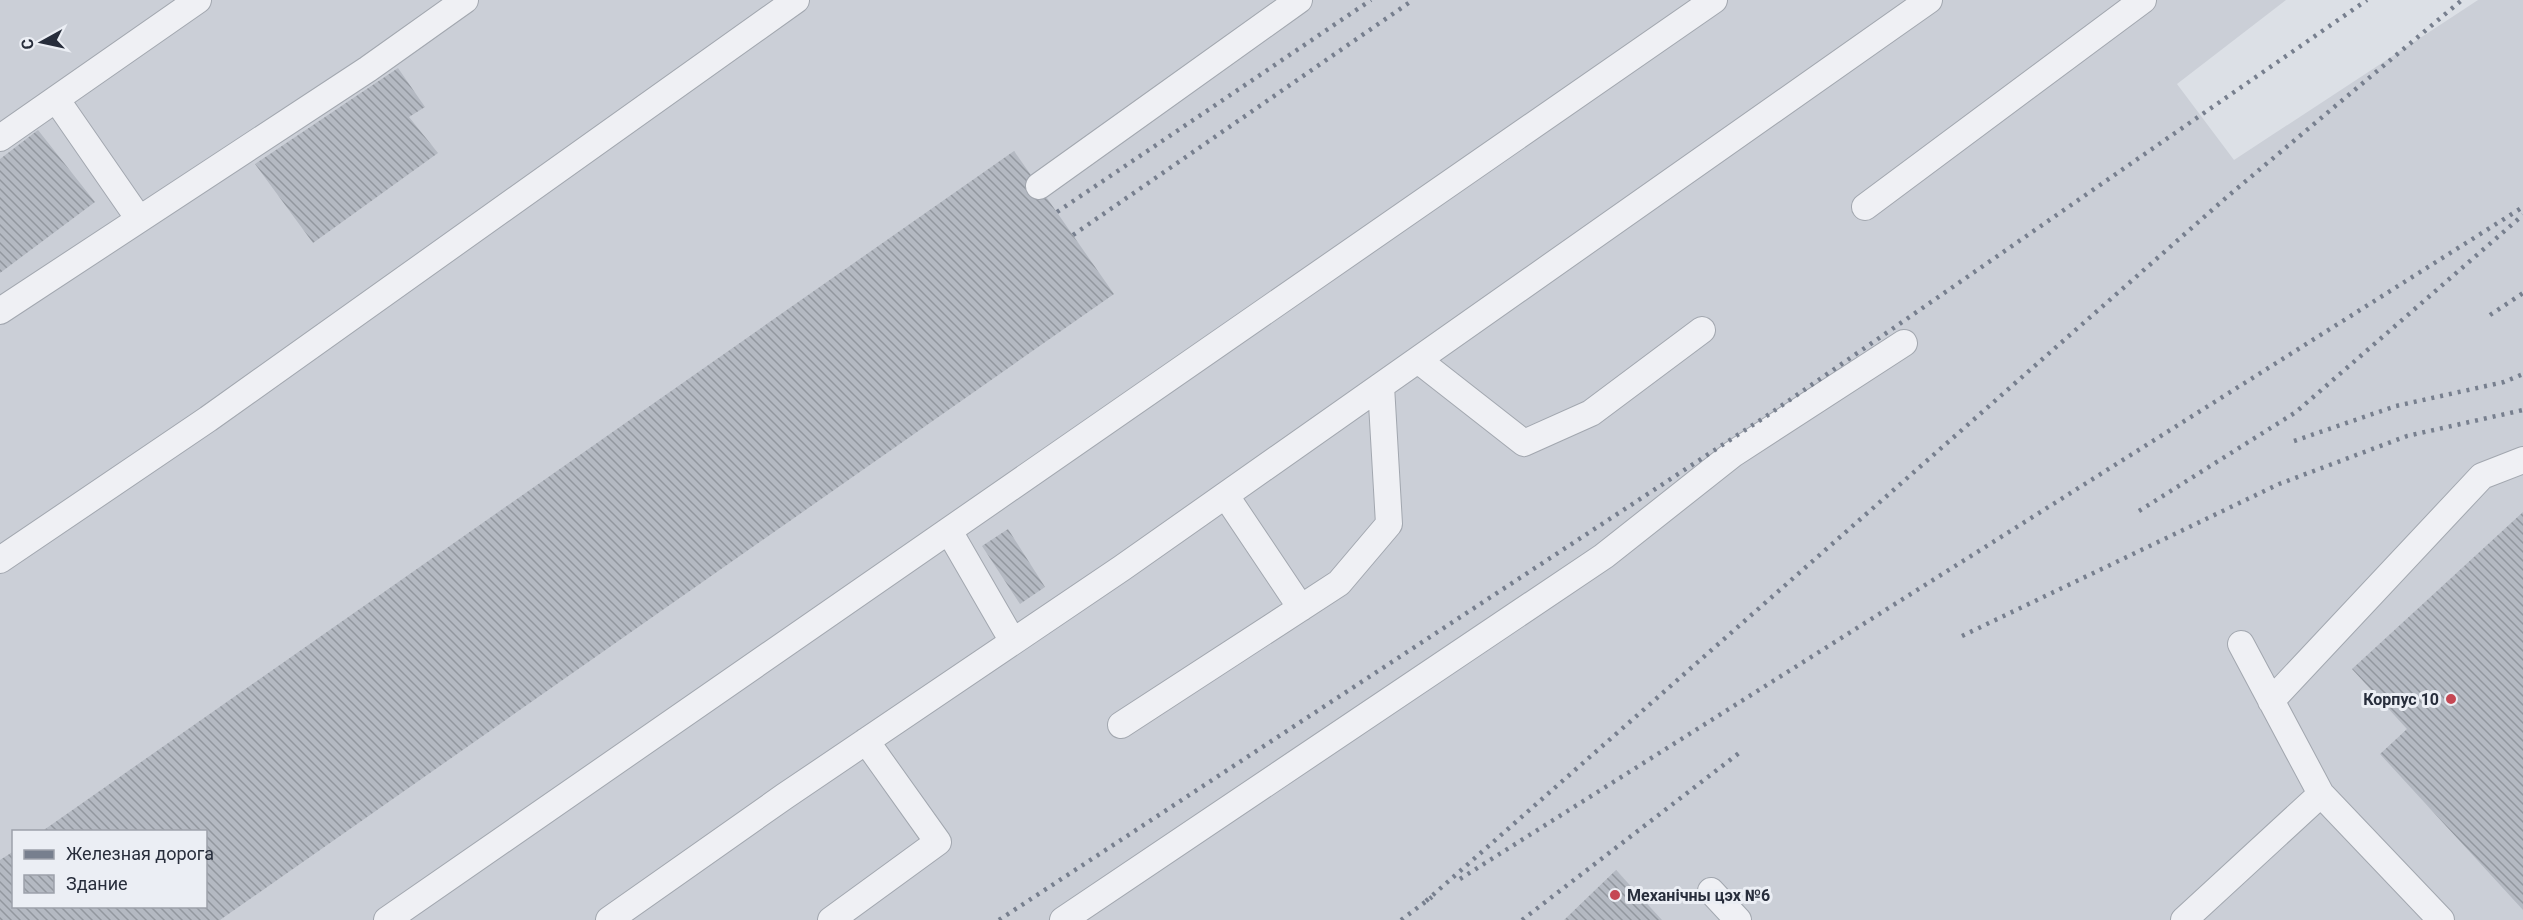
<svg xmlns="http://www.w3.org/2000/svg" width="2523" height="920" font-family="Roboto,sans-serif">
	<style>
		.built { fill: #cbcfd7; fill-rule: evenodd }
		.building { fill: url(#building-back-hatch) }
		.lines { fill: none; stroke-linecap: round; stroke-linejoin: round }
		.service-casing { stroke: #a2a7af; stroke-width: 28 }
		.service { stroke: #eff0f4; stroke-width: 26 }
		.rail { stroke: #777f8e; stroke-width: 4.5; stroke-dasharray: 3 6; stroke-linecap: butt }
		.poi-dot { fill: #c54753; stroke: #ebeef4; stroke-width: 2 }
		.labels { text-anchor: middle; stroke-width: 6; stroke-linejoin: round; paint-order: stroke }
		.poi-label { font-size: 16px; font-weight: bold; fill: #272d3b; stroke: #ebeef4; text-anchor: end }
	</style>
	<defs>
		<pattern id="building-back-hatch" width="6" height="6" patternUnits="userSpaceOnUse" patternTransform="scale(1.5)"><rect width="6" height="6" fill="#b4b9c2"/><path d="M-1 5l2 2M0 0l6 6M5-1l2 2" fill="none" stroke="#92979f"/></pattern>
	</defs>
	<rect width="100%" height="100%" fill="#dce0e6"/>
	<path class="built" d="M0,0H2286L2177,84L2234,160L2478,0H2523V920H0ZM14,832H206V906H14Z"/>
	<path class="building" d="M398,68L425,107L409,117L438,153L313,243L255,164Z
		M38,130L95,202L0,273V159Z
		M1014,151L1114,294L220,920H0V860L14,851V906H206V832H41Z
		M2523,512V910L2380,754L2407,729L2352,669Z
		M1008,529L1045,587L1020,604L982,546Z
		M1616,870L1662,920H1564Z"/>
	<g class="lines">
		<defs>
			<path id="service" d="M56,99L139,219
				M0,138L198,0
				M1039,186L1299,0
				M1865,207L2143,0
				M0,311L368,69L465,0
				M1418,360L1524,443L1591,413L1702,330
				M1226,496L1301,608
				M949,531L1012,640
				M0,560L208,419L796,0
				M2271,701L2482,476L2523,460
				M1121,725L1339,583L1389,524L1381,386
				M2321,794L2441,920
				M1711,891L1738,920
				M387,920L1714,0
				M609,920L785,796L1122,568L1929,0
				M831,920L938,842L866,741
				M1063,920L1604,556L1733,454L1904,343
				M2184,920L2321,794L2241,644"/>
		</defs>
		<use href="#service" class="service-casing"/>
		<use href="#service" class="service"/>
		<path class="rail" d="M1057,212L1371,0
			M1073,235L1413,0
			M2490,315L2523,293
			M2294,441L2396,406L2504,382L2523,374
			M2139,511L2296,412L2523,215
			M1962,636L2279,484L2407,436L2523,410
			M1460,879L2523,207
			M1426,901L2228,196L2462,0
			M999,920L1768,415L2367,0
			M1401,920L1432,897
			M1522,920L1743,750"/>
	</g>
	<g class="poi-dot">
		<circle cx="2451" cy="699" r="6"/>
		<circle cx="1615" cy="895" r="6"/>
	</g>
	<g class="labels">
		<g class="poi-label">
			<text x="2439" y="705">Корпус 10</text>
			<text x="1627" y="901" text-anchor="start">Механічны цэх №6</text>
		</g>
	</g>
	<rect x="12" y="830" width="195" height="78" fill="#ebeef4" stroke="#9da1aa" stroke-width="1.5"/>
	<rect x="24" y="850" width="30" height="9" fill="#777f8e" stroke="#9da1aa" stroke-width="1.5"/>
	<text x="66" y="860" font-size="18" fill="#272d3b">Железная дорога</text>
	<rect x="24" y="875" width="30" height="18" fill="url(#building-back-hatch)" stroke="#9da1aa" stroke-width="1.5"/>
	<text x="66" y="890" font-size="18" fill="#272d3b">Здание</text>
	<g transform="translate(42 42) rotate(262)" stroke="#ebeef4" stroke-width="4.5" paint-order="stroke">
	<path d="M0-4.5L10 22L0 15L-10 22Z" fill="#272d3b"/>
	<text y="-9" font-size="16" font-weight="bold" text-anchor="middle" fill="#272d3b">С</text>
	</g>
</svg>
